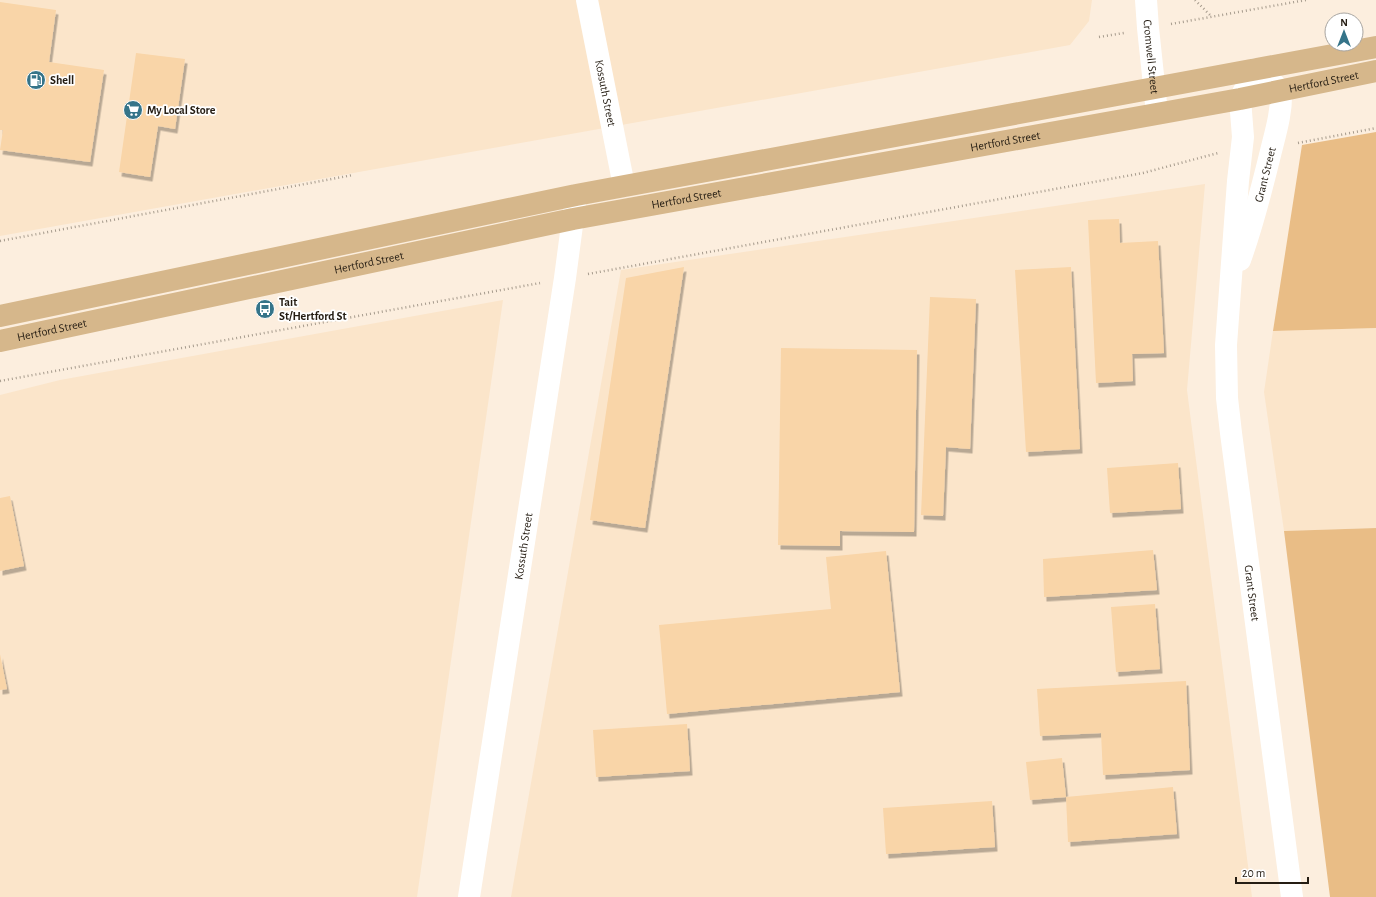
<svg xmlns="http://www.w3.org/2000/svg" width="1376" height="897" font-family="'Alegreya Sans',sans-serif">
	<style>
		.built { fill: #fbe5ca }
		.green { fill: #e9bd86 }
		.building { fill: #f9d5a8; filter: url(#shadow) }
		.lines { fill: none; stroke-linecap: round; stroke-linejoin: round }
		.path { stroke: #a69b8d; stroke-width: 2.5; stroke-dasharray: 1 3; stroke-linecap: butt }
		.minor { stroke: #fff; stroke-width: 22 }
		.major { stroke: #d6b78b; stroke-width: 22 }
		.labels { text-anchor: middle; stroke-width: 3.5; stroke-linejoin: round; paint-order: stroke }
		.street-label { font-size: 12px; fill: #251d13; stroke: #fff }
		.poi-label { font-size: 12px; font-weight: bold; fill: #251d13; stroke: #fff; text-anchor: start }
	</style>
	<defs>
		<filter id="shadow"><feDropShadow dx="2.5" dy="4.5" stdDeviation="0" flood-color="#0004"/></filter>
	</defs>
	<rect width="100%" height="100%" fill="#fceede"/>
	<path class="built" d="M0,0H1092L1089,21L1070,45L0,236Z
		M1205,184L1187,390L1252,897H511L621,270Z
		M503,300L417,897H0V395L60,380Z
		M1376,328V528L1284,531L1264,392L1273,331Z"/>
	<path class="green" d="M1376,132V328L1273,331L1302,145Z
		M1376,528V897H1330L1284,531Z"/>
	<path class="building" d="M0,2L56,10L49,62L104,70L90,162L0,150L3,130H0Z
		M136,53L185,59L175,129L158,126L150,177L119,172Z
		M1119,219L1120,243L1158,241L1164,353L1132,354L1133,381L1096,383L1088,220Z
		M684,267L645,528L590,520L626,278Z
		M1071,267L1080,449L1026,452L1015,270Z
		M930,297L976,299L970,449L946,447L943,516L921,515Z
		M781,348L917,350L914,532L840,531V546L778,545Z
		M1178,463L1181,509L1110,513L1107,468Z
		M10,496L24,566L0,571V498Z
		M1153,550L1157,590L1044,597L1043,559Z
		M886,551L900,692L667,714L659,625L831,609L826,557Z
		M1155,604L1160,669L1116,672L1111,607Z
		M0,654L7,689L0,690Z
		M1186,681L1190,770L1103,775L1101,733L1040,736L1037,689Z
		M687,724L690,771L596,777L593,730Z
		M1062,758L1066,797L1173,787L1177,834L1068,842L1066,797L1030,800L1026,762Z
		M992,801L995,847L886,854L883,808Z"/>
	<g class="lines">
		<path class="path" d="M1195,0L1212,17
			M1171,24L1306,0
			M1099,37L1124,33
			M1298,143L1376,128
			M0,241L353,175
			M588,274L1143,173L1218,153
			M0,381L540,283"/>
		<g class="minor">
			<path id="s1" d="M587,0L624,186"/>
			<path id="s2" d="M1146,0L1148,28L1157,113"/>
			<path id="s3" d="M1255,69L1240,99L1243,137L1238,181L1226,345L1227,398L1231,433L1292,897"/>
			<path id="s4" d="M1240,260C1253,224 1262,188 1271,151C1276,131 1282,111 1281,91L1258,69"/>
			<path id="s5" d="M469,897L565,278L576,195"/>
		</g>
		<g class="major">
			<path d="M0,316L576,195L1376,47"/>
			<path id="s6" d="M0,341L573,219L1240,99L1376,71"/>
		</g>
	</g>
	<defs>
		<symbol id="fuel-disc" viewBox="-11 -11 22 22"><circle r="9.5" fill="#357489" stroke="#fff"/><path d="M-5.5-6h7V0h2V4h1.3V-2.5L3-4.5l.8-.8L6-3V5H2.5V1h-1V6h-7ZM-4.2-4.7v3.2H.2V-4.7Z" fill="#fff"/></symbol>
		<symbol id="supermarket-disc" viewBox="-11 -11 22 22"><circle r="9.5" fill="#357489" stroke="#fff"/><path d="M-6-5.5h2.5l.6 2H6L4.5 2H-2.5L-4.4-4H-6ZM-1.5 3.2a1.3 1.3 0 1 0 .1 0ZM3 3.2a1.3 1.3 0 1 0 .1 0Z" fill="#fff"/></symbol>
		<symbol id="bus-disc" viewBox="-11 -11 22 22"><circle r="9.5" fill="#357489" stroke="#fff"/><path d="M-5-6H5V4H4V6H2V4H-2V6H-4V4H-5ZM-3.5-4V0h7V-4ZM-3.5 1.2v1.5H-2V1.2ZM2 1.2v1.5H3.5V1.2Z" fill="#fff"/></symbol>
	</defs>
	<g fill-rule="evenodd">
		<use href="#fuel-disc" x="25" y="69" width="22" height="22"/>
		<use href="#supermarket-disc" x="122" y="99" width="22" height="22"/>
		<use href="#bus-disc" x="254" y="298" width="22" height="22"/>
	</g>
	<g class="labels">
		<g class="street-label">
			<text dy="4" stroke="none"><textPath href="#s2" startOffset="57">Cromwell Street</textPath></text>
			<text dy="4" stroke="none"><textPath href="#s6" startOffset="1349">Hertford Street</textPath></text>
			<text dy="4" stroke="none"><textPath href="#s1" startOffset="95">Kossuth Street</textPath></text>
			<text dy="4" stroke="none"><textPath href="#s6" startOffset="1025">Hertford Street</textPath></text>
			<text dy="4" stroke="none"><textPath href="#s4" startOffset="89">Grant Street</textPath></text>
			<text dy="4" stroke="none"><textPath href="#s6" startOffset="701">Hertford Street</textPath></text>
			<text dy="4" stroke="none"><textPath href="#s6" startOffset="377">Hertford Street</textPath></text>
			<text dy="4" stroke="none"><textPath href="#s6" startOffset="53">Hertford Street</textPath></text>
			<text dy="4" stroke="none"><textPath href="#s5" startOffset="355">Kossuth Street</textPath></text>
			<text dy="4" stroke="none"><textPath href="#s3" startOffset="530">Grant Street</textPath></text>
		</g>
		<g class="poi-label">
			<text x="50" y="84">Shell</text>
			<text x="147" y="114">My Local Store</text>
			<text x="279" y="306">Tait<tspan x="279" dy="14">St/Hertford St</tspan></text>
		</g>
	</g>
	<g transform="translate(1344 32)"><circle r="19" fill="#ffffff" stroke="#a8a5a1"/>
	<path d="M0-3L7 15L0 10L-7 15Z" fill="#357489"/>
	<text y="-6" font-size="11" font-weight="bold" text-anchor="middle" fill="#251d13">N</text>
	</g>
	<path d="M1236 877v6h72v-6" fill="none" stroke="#251d13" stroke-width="2"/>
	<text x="1242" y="877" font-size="12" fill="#251d13" stroke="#ffffff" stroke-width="3" paint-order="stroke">20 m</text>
</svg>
